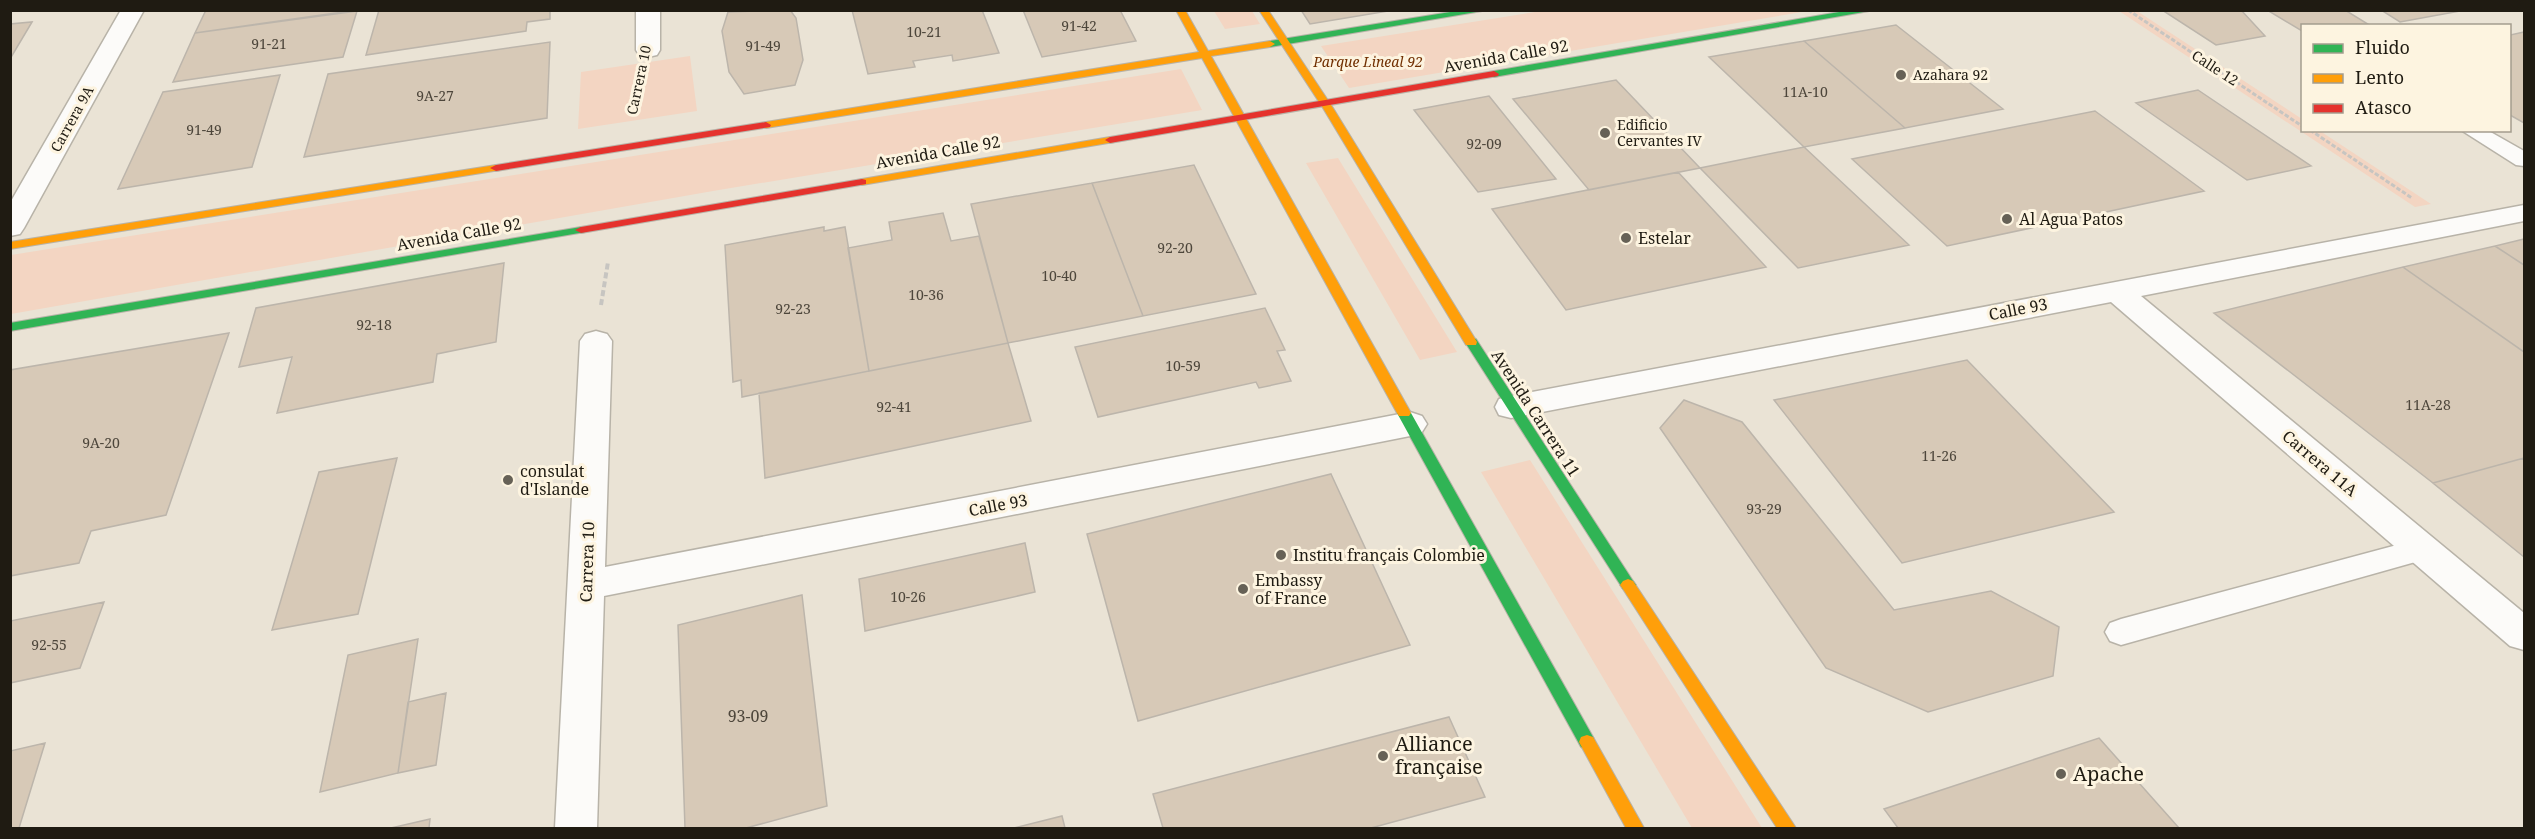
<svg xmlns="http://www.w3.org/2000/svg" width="2535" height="839" font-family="'Noto Serif',serif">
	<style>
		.green { fill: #f3d5c2 }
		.building { fill: #d7c9b7; stroke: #bcb5ab; stroke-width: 1.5 }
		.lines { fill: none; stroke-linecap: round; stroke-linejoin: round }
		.lane-casing { stroke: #b8b3a8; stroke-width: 3 }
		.street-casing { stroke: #b8b3a8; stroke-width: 3 }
		.fast-casing { stroke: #b8b3a8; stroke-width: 2 }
		.slow-casing { stroke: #b8b3a8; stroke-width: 2 }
		.jam-casing { stroke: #b8b3a8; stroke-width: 2 }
		.path-far1 { stroke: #c7c5c1; stroke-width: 3; stroke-dasharray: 4.5 2; stroke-linecap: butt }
		.path { stroke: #c7c5c1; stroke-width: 4; stroke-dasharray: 6 3; stroke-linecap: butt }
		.lane { fill: #fcfbf9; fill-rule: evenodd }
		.street { fill: #fcfbf9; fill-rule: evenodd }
		.fast { fill: #30b455; fill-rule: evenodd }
		.slow { fill: #ff9f0a; fill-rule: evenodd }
		.jam { fill: #e5322d; fill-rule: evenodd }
		.poi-dot { fill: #666156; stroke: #fdf4e0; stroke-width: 2 }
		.labels { text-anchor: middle; stroke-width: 6; stroke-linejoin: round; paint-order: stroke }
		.number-label { font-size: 14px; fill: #4d463b }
		.far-park-label { font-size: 14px; font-style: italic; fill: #713002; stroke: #fdf4e0 }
		.far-street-label { font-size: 14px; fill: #1f1b12; stroke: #fdf4e0 }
		.far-poi-label { font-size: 14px; fill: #1f1b12; stroke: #fdf4e0; text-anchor: start }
		.street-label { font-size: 16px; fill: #1f1b12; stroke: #fdf4e0 }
		.poi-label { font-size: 16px; fill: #1f1b12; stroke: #fdf4e0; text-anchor: start }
		.near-number-label { font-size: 16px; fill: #4d463b }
		.near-poi-label { font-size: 20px; fill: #1f1b12; stroke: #fdf4e0; text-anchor: start }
	</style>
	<rect width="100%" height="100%" fill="#eae3d5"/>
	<path class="green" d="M1214,11H1252L1260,24L1225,29Z
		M1541,11V10L1808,11L1349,88L1321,46Z
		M2119,11H2137L2302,119V130L2320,131L2431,204L2415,207Z
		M690,56L697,111L578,129L581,72Z
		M1181,69L1202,110L713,191L11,314V255Z
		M1338,158L1457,352L1420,360L1306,163Z
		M1530,460L1762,828H1692L1481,472Z"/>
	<path class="building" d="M206,10H357L195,33Z
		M379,10H550V19L527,22L526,31L366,55Z
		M790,10L796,18L803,60L795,85L744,94L729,72L722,31L728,12Z
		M852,10H982L999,53L953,61L952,55L913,61L915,67L868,74Z
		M1023,10H1120L1136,41L1042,57Z
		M1301,10H1394L1310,24Z
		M2162,10H2241L2265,36L2216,45Z
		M2267,10H2345L2371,26H2302V31Z
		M2381,10H2459L2460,11L2400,22Z
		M357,11L343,57L173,82L195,33Z
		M32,22L10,59V24Z
		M1896,25L2003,109L1905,128L1804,41Z
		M2524,32V123L2510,115V35Z
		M1804,41L1905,128L1804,147L1709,57Z
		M550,42L547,118L304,157L328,74Z
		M280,75L252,167L118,189L163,92Z
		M1616,80L1700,168L1589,190L1513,99Z
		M2198,90L2311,166L2247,180L2136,103Z
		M1489,96L1556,179L1478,192L1414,110Z
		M2095,111L2204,191L1947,246L1852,159Z
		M1804,147L1909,245L1798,268L1700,168Z
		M1194,165L1256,294L1143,316L1092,183Z
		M1678,172L1766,267L1566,310L1492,209Z
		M1092,183L1143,316L1008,343L971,204Z
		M943,213L951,241L979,236L1008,343L869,371L848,248L892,240L889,222Z
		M824,227V231L845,227L869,371L742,397L741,380L733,382L725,245Z
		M2524,239V265L2495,246Z
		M2495,246L2524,265V352L2403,267Z
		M504,263L496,342L437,354L433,382L277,413L292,357L239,367L256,308Z
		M2403,267L2524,352V458L2433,483L2214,313Z
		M1265,308L1285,350L1277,351L1291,381L1259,388L1256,382L1098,417L1075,347Z
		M229,333L166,515L91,531L79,563L10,576V370Z
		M1008,343L1031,421L765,478L759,393Z
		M1967,360L2114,512L1902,563L1774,400Z
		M1684,400L1742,422L1894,610L1991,591L2059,627L2053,676L1928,712L1826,668L1660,428Z
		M397,458L358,614L272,630L319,472Z
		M2524,458V557L2433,483Z
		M1331,474L1410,645L1138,721L1087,534Z
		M1025,543L1035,592L865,631L859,579Z
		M802,595L827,806L746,828H685L678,625Z
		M104,602L80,668L10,683V621Z
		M418,639L398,773L320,792L348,655Z
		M446,693L436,765L398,773L408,702Z
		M1449,717L1485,797L1371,828H1163L1153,794Z
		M2099,738L2179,828H1898L1884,809Z
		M45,743L19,828H10V751Z
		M1062,816L1065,828H1014Z
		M430,819L429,828H391Z"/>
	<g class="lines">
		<defs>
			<path id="lane" d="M2461,130H2487L2524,151V166L2516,165Z
				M2423,538L2433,541L2438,549L2433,557L2121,645L2110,641L2105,632L2110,623L2121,619Z"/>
			<path id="street" d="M121,10H144L24,228L20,234L10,236V203Z
				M636,10H660V50L657,55L648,57L639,55L636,50Z
				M2524,205V221L2141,296L2524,613V650L2510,646L2111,302L1511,418L1499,415L1495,407L1499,399L1511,396Z
				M596,331L607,334L612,341L605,567L1410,412L1422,416L1427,424L1422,432L1410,436L604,596L597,828H555L580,341L585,334Z"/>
			<path id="fast" d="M1463,10H1488L1270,47L1265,44L1270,41Z
				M1851,10H1875L1494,77L1489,74L1494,71Z
				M581,227L587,230L585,232L10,331V323Z
				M1471,338L1476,339L1633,581L1636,585L1633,589L1628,591L1623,589L1465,342Z
				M1404,408L1411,413L1593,737L1595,742L1593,747L1587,749L1581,747L1397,413Z"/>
			<path id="slow" d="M1176,10H1185L1208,51L1270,41L1275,44L1270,47L1211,56L1411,413L1409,416H1399L1397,413L1202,58L766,128L761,125L766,122L1199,52Z
				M1259,10H1268L1333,108L1477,342L1476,345H1466L1323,108Z
				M1110,137L1115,140L1114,142L862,185L856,182L862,179Z
				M496,165L502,168L500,170L10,249V242Z
				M1628,579L1633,581L1796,828H1777L1623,589L1620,585L1623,581Z
				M1587,735L1593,737L1644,828H1626L1579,742L1581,737Z"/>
			<path id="jam" d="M1494,71L1499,74L1498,76L1110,143L1105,140L1110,137Z
				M766,122L771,125L770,127L496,171L490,168L496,165Z
				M862,179L866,180V184L581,233L575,230L581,227Z"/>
		</defs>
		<use href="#lane" class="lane-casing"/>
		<use href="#street" class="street-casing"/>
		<use href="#fast" class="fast-casing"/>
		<use href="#slow" class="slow-casing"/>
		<use href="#jam" class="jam-casing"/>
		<path class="path-far1" d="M2128,10L2302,126
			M633,110L640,82
			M2310,130L2412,198"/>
		<path class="path" d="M601,305L608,262"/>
		<use href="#lane" class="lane"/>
		<use href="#street" class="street"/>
		<use href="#fast" class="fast"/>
		<use href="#slow" class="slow"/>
		<use href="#jam" class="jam"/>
	</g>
	<g class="poi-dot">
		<circle cx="1901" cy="75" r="6"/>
		<circle cx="1605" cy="133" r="6"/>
		<circle cx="2007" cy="219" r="6"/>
		<circle cx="1626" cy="238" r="6"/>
		<circle cx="508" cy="480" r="6"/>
		<circle cx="1281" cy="555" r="6"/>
		<circle cx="1243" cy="589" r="6"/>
		<circle cx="1383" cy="756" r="6"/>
		<circle cx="2061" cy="774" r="6"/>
	</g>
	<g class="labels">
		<g class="number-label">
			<text x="1079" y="31">91-42</text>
			<text x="924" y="37">10-21</text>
			<text x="269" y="49">91-21</text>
			<text x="763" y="51">91-49</text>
			<text x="1805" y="97">11A-10</text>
			<text x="435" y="101">9A-27</text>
			<text x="204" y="135">91-49</text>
			<text x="1484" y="149">92-09</text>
			<text x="1175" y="253">92-20</text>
			<text x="1059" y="281">10-40</text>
			<text x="926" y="300">10-36</text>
			<text x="793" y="314">92-23</text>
			<text x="374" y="330">92-18</text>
			<text x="1183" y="371">10-59</text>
			<text x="2428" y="410">11A-28</text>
			<text x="894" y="412">92-41</text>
			<text x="101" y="448">9A-20</text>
			<text x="1939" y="461">11-26</text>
			<text x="1764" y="514">93-29</text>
			<text x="908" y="602">10-26</text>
			<text x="49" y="650">92-55</text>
		</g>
		<g class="far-park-label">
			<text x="1368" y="67">Parque Lineal 92</text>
		</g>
		<g class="far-street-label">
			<text transform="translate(2215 68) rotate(33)" y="5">Calle 12</text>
			<text transform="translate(639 80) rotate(-78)" y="5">Carrera 10</text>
			<text transform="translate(72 119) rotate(-61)" y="5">Carrera 9A</text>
		</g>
		<g class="far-poi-label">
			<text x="1913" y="80">Azahara 92</text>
			<text x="1617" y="130">Edificio<tspan x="1617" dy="16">Cervantes IV</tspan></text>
		</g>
		<g class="street-label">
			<text transform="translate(1506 56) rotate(-10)" y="6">Avenida Calle 92</text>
			<text transform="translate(938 152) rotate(-10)" y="6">Avenida Calle 92</text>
			<text transform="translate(459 234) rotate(-10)" y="6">Avenida Calle 92</text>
			<text transform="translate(2018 309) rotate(-11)" y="6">Calle 93</text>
			<text transform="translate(1536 413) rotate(57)" y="6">Avenida Carrera 11</text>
			<text transform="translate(2320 463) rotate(40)" y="6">Carrera 11A</text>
			<text transform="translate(998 505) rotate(-11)" y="6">Calle 93</text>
			<text transform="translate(587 562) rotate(-88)" y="6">Carrera 10</text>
		</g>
		<g class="poi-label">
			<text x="2019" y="225">Al Agua Patos</text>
			<text x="1638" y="244">Estelar</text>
			<text x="520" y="477">consulat<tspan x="520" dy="18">d'Islande</tspan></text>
			<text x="1293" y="561">Institu français Colombie</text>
			<text x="1255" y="586">Embassy<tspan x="1255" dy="18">of France</tspan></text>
		</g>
		<g class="near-number-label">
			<text x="748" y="722">93-09</text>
		</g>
		<g class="near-poi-label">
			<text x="1395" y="751">Alliance<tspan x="1395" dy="23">française</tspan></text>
			<text x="2073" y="781">Apache</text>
		</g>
	</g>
	<rect width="2535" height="839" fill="none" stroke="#1f1b12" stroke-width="24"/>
	<rect x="2301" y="24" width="210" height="108" fill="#fdf4e0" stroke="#a49d8e" stroke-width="1.5"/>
	<rect x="2313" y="44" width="30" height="9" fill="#30b455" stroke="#a49d8e" stroke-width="1.5"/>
	<text x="2355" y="54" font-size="18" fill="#1f1b12">Fluido</text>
	<rect x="2313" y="74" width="30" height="9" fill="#ff9f0a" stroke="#a49d8e" stroke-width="1.5"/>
	<text x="2355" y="84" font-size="18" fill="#1f1b12">Lento</text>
	<rect x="2313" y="104" width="30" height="9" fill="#e5322d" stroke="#a49d8e" stroke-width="1.5"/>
	<text x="2355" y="114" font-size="18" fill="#1f1b12">Atasco</text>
</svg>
